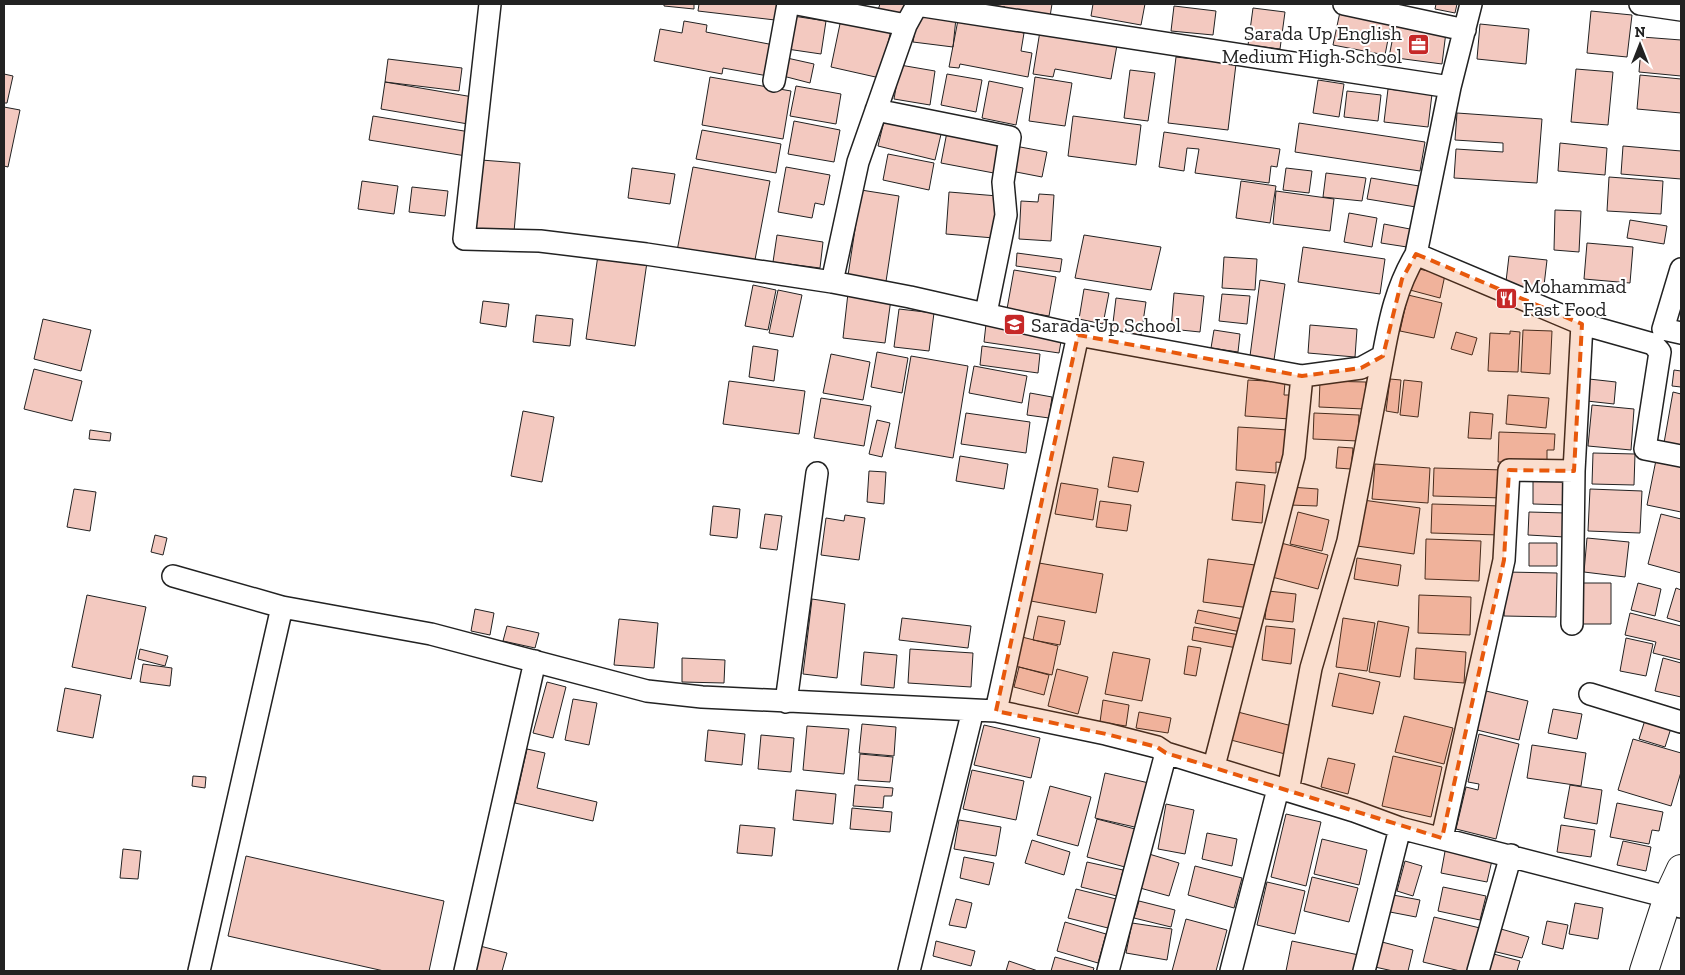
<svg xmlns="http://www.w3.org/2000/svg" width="1685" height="975" font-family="'Zilla Slab',serif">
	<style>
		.building { fill: #f3c9c0; stroke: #222 }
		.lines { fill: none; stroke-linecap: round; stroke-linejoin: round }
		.street-casing { stroke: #222; stroke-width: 24 }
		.secondary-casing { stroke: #222; stroke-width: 30 }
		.street { stroke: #fff; stroke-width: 21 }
		.secondary { stroke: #fff; stroke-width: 28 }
		.marked { fill: #e8590c; fill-opacity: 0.2; stroke: #e8590c; stroke-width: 4; stroke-dasharray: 10 6; stroke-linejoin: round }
		.labels { text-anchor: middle; stroke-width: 4; stroke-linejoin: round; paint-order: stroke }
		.poi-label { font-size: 20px; fill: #222; stroke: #fff; text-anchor: start }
	</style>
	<rect width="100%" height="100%" fill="#fff"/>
	<path class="building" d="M664,4H694V9L664,6Z
		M699,4H777L775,20L698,11Z
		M880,4H908L905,16L878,10Z
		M987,4H1052L1049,23L1004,16L1005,7Z
		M1093,4H1145L1141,25L1091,16Z
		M1436,4H1457L1455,13L1435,9Z
		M1174,6L1216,11L1213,35L1171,31Z
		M1341,7L1392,19L1385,55L1333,45Z
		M1253,8L1285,12L1280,49L1248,45Z
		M1591,11L1632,15L1627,57L1587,53Z
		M918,13L956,18L953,47L913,42Z
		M793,16L826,21L821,54L787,49Z
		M841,19L891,30L880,78L831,67Z
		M958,20L1024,33L1021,51L1032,53L1028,77L960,64L959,68L949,67Z
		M684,21L707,25L706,32L774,45L768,76L723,68L722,74L654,61L660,29L682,33Z
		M1396,21L1446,32L1442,64L1389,57Z
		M1480,24L1529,29L1526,64L1477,59Z
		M1040,31L1117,45L1111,79L1055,69L1053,77L1033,74Z
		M1642,37L1681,40V76L1639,72Z
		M1176,57L1236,64L1228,130L1168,123Z
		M787,58L814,64L810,83L783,76Z
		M388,59L462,68L459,91L385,82Z
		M900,65L935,71L930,105L894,99Z
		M1576,69L1613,72L1608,125L1571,122Z
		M1130,70L1155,73L1148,121L1124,118Z
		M4,74L13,76L7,103H4Z
		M947,74L982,80L976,112L941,105Z
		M1640,75L1681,79V113L1637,109Z
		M710,77L791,91L783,139L702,125Z
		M1035,77L1072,83L1065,126L1029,121Z
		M1318,80L1344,84L1339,117L1313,113Z
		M989,81L1023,88L1016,125L982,118Z
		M385,82L473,97L468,124L381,109Z
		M796,86L841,94L836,124L790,116Z
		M1388,89L1432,94L1428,127L1384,122Z
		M1347,91L1381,95L1378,121L1344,117Z
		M4,107L20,110L8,167L4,166Z
		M1457,113L1542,119L1537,183L1454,178L1456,149L1503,152V143L1455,140Z
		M373,116L470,132L466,156L369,140Z
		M1073,116L1141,125L1136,165L1068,156Z
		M885,117L942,130L935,160L878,146Z
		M794,121L840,130L834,162L788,154Z
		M1299,123L1425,142L1420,171L1295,152Z
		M702,130L781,144L776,173L696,159Z
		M947,132L1005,143L999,174L941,163Z
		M1164,132L1280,149L1277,167L1271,166L1269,183L1195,173L1199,149L1187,148L1184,171L1159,167Z
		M1560,143L1607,148L1605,175L1558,171Z
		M1015,146L1047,152L1042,177L1011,171Z
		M1623,146L1681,151V179L1621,174Z
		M888,154L934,163L929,190L883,180Z
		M481,160L520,163L514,232L475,229Z
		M693,167L770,181L754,265L677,251Z
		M786,167L830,175L824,205L815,203L812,218L778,212Z
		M632,168L675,174L670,204L628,198Z
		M1286,168L1312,171L1309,193L1283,190Z
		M1326,173L1366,178L1362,201L1323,197Z
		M1609,177L1663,181L1661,214L1607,211Z
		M1371,178L1419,186L1416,207L1367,199Z
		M362,181L398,186L394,214L358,209Z
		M1241,181L1276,186L1270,223L1236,218Z
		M412,187L448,191L445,216L409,212Z
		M861,190L899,196L885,288L847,282Z
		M1276,191L1334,199L1330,231L1273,224Z
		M949,192L998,196L994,238L946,234Z
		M1039,194L1054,195L1051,241L1019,239L1021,201L1038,202Z
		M1555,210L1581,211L1579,252L1554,250Z
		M1349,213L1377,218L1372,247L1344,242Z
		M1630,220L1667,226L1664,244L1627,238Z
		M1384,224L1410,229L1407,247L1381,243Z
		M777,235L823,242L820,268L773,262Z
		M1084,235L1161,247L1151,290L1075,278Z
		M1587,243L1633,247L1630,283L1584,279Z
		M1303,247L1385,259L1380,294L1298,282Z
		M1017,253L1062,259L1060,272L1016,266Z
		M598,255L647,262L635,346L586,339Z
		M1509,256L1547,260L1543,294L1505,290Z
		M1224,257L1257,259L1255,290L1222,288Z
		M1415,268L1445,275L1440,298L1410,290Z
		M1014,270L1056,277L1049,316L1007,309Z
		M1260,280L1285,284L1274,360L1250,356Z
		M753,285L776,290L768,330L745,326Z
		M1084,289L1109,293L1103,324L1079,319Z
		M778,290L802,295L793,337L769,333Z
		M848,293L891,299L885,343L843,338Z
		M1174,293L1204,296L1200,332L1171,329Z
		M1222,294L1250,296L1247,324L1219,321Z
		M1408,295L1442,303L1434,338L1400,331Z
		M1116,298L1146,302L1141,335L1112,331Z
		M483,301L509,304L506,327L480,323Z
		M899,309L934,313L929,351L894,347Z
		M536,315L573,319L570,346L533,342Z
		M43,319L91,330L81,371L34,359Z
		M986,324L1062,336L1059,353L984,342Z
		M1310,325L1357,329L1355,357L1308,353Z
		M1214,330L1240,334L1238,352L1211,348Z
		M1523,330L1552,331L1550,374L1521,372Z
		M1510,331L1520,332L1518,372L1488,371L1490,333L1510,334Z
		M1456,332L1477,338L1472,355L1451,349Z
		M753,346L778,350L774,381L749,377Z
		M982,346L1040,354L1038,373L980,365Z
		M877,352L908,358L902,393L871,387Z
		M831,354L870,362L863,400L823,393Z
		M911,356L968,366L953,458L895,448Z
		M974,366L1027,376L1022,403L969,393Z
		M34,369L82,381L72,421L24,409Z
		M1674,370L1681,371V387L1672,386Z
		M1390,379L1401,380L1398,413L1386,411Z
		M1589,379L1616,382L1614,404L1587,401Z
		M1248,380L1285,382L1284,395H1292L1290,419L1245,416Z
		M1404,380L1422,382L1418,417L1400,415Z
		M729,381L805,391L799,434L723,424Z
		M1320,381L1366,382L1364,409L1319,407Z
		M1673,392L1681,394V446L1664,443Z
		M1030,393L1052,397L1049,418L1027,415Z
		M1508,395L1549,398L1546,428L1506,424Z
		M821,398L871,406L864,446L814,438Z
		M1592,405L1634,409L1631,450L1588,446Z
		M523,411L554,417L542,482L511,476Z
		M1470,412L1493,414L1491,439L1468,438Z
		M966,413L1030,422L1026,453L961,444Z
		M1314,413L1359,415L1358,441L1313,439Z
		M877,420L890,423L882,457L869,454Z
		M1238,427L1289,430L1286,463L1276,462V473L1236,470Z
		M90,430L111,433L110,441L89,439Z
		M1499,432L1555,434L1554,450H1547V464L1498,462Z
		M1338,447L1353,448L1351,469L1336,468Z
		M1593,453L1635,454L1634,485L1592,484Z
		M1657,455L1681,460V512L1647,505Z
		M960,456L1008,464L1004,489L956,481Z
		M1113,457L1144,462L1138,492L1108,487Z
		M1375,464L1430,468L1428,503L1372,499Z
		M1434,468L1504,470L1503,498L1433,496Z
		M869,471L886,472L884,504L867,502Z
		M1533,477H1569V505L1533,504Z
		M1236,482L1265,485L1262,523L1232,520Z
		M1061,483L1098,489L1093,520L1055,514Z
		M1290,487L1318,489L1317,506L1290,505Z
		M74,489L96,492L90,531L67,527Z
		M1590,489L1642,491L1640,533L1588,531Z
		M1363,500L1420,508L1414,554L1357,546Z
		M1100,501L1131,505L1127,531L1096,527Z
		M1432,504L1501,506L1500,535L1431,533Z
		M713,506L740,509L737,538L710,535Z
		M1298,512L1329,520L1322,551L1290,544Z
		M1529,512L1566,513L1565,537L1528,535Z
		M765,514L782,516L777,550L760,548Z
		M1661,514L1681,519V573L1648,564Z
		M845,515L865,518L859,560L821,555L826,518L844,521Z
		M155,535L167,538L163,555L151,552Z
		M1587,538L1629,542L1625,577L1584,572Z
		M1426,539L1481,541L1479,581L1425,579Z
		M1277,542L1328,555L1318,589L1268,576Z
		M1529,543H1557V566H1529Z
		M1357,558L1401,565L1398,586L1354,579Z
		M1208,559L1255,565L1250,608L1203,602Z
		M1039,563L1103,574L1096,613L1031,601Z
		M1506,572L1557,573L1556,617L1504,616Z
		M1580,583H1611V624H1580Z
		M1638,583L1661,589L1655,616L1631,610Z
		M1676,588L1681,590V622L1667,618Z
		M1268,591L1296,594L1293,622L1265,619Z
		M87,595L146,607L131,679L72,667Z
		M1419,595L1471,597L1470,635L1418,633Z
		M812,599L845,604L837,678L803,674Z
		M475,609L494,613L490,635L471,631Z
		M1198,610L1243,619L1241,632L1195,623Z
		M1630,613L1681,626V660L1653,653L1656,642L1625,635Z
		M1038,616L1065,621L1060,645L1033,640Z
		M902,618L971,626L968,648L899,640Z
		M1343,618L1375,623L1367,671L1336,667Z
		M619,619L658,623L654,668L614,665Z
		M1378,621L1409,627L1400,677L1369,672Z
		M507,626L539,633L535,648L503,641Z
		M1266,626L1295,629L1291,664L1262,660Z
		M1194,627L1240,635L1237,648L1192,640Z
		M1022,637L1058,646L1052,675L1015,666Z
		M1626,638L1653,644L1646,676L1620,671Z
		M1188,646L1201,648L1196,676L1184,674Z
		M1416,648L1466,652L1464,683L1414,679Z
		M140,649L168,656L165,666L138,659Z
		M910,649L973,653L971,687L908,683Z
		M864,652L897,655L894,688L861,685Z
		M1113,652L1150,659L1142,701L1105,694Z
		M682,658L725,660L724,683L682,682Z
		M1663,658L1681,663V697L1655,691Z
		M143,664L172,668L170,686L140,682Z
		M1019,667L1049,675L1044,695L1014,687Z
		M1057,669L1088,677L1078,714L1048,706Z
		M1339,673L1380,682L1373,714L1332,706Z
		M547,682L566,687L553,738L533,733Z
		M65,688L101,695L93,738L57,731Z
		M1486,691L1528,701L1519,740L1477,730Z
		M573,699L597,703L589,745L565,740Z
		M1103,700L1129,705L1126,726L1100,722Z
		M1553,709L1582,714L1577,739L1548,733Z
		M1234,711L1296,727L1289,755L1227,739Z
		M1139,712L1171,718L1168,733L1136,728Z
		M1404,716L1453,728L1444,764L1395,752Z
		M1645,720L1671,728L1665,747L1639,739Z
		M862,724L896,727L894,756L859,753Z
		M984,725L1040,738L1031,778L974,765Z
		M807,726L849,729L844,774L803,770Z
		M708,730L745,734L742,765L705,761Z
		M1479,734L1519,744L1496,839L1456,829L1466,787L1478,790L1479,784L1468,782Z
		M761,735L794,738L791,772L758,769Z
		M1633,739L1681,753V772L1671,806L1618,790Z
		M1532,745L1586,753L1581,786L1527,778Z
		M527,749L545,753L537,788L597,802L593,821L515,803Z
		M860,754L893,757L890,782L858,780Z
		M1393,756L1442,767L1431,817L1382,806Z
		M1328,758L1355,764L1348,794L1321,787Z
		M972,770L1024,781L1016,820L963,809Z
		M1105,773L1149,783L1139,828L1095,818Z
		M193,776L206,777L205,788L192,786Z
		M855,785L893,788L892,796H884L883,808L853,806Z
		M1570,785L1602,790L1597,824L1564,818Z
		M1050,786L1091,797L1078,846L1037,835Z
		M796,790L836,794L833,824L793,820Z
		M1617,803L1663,812L1659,831L1652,830L1649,844L1610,837Z
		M1166,804L1194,810L1185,854L1158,849Z
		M852,808L892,812L890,832L850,829Z
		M1286,814L1321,822L1306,886L1271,877Z
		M1097,819L1135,829L1125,867L1087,857Z
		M959,820L1001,827L996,856L954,849Z
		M740,825L775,828L772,856L737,853Z
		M1561,825L1595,830L1591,857L1557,852Z
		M1207,833L1237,839L1232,866L1202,859Z
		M1322,839L1367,850L1359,885L1314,874Z
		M1032,840L1070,852L1064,875L1025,863Z
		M1623,841L1651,847L1646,871L1617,865Z
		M1446,846L1493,856L1487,882L1441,873Z
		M123,849L141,851L138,879L120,878Z
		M1149,854L1179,863L1169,896L1140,888Z
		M246,856L444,901L429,971H384L228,936Z
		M964,857L994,863L989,885L960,878Z
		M1405,861L1422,866L1413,896L1397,891Z
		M1087,862L1123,870L1117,896L1081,887Z
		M1195,866L1242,878L1234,908L1188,895Z
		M1312,877L1358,888L1349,922L1304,911Z
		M1267,882L1305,891L1295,934L1257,925Z
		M1443,887L1486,896L1480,920L1438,911Z
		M1076,889L1116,899L1108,928L1068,918Z
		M1393,895L1420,900L1416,917L1390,912Z
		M956,899L972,903L966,928L949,925Z
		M1139,901L1175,910L1171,927L1134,918Z
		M1575,903L1603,908L1598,939L1569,934Z
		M1434,917L1480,928L1469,971H1460L1423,962Z
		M1186,919L1227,930L1216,971H1172Z
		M1547,921L1568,925L1563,949L1542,944Z
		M1065,922L1106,934L1098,963L1057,951Z
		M1132,923L1172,929L1167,960L1126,953Z
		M1494,927L1529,937L1522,958L1488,950Z
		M936,941L975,951L971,966L933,956Z
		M1292,941L1359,955L1355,971H1286Z
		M1382,942L1413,950L1408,971H1393L1375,967Z
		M480,946L507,953L502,971H474Z
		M1486,952L1520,961L1517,971H1481Z
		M1055,957L1094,968L1093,971H1051Z
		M1009,961L1038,971H1006Z"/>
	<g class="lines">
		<defs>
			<path id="street" d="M490,4L464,239L540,241L646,254L832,282L910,297L1078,335L1302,376L1361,368L1383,356C1390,318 1396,288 1416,254
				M797,4L906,25L917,5L1450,87
				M1344,4L1465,30
				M1471,4L1450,87L1416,254L1582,324L1653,344L1660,352L1645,449L1681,456
				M1640,4L1681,10
				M774,81L788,4
				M876,110L1010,137L1003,182L1006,215L986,313
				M1681,269L1663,329L1681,333
				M832,282L858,162L906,25
				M173,576L282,607L431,634L647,691L702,697L996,711L1078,335
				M1572,624L1574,471
				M1590,694L1681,722
				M786,702L817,473
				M996,711L1106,734L1157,747L1166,753L1354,811L1400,828L1668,897L1681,907
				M1214,766L1294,456L1302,376
				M1288,791L1311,668L1348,541L1383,356
				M1442,838L1504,560L1509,470L1574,471L1582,324
				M199,971L282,607
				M465,971L535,661
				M909,971L973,710
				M1108,971L1166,753
				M1231,971L1278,789
				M1364,971L1400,828
				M1478,971L1511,855"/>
			<path id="secondary" d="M1644,971L1668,897L1681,869"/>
		</defs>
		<use href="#street" class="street-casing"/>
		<use href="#secondary" class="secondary-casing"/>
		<use href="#street" class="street"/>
		<use href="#secondary" class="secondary"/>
	</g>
	<path class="marked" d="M1416,254L1582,324L1574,471L1509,470L1504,560L1442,838L1166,753L1157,747L1106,734L996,711L1078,335L1302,376L1361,368L1383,356L1402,279Z"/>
	<defs>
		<symbol id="office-square" viewBox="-11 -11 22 22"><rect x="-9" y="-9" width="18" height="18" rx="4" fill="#c62828" stroke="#fff"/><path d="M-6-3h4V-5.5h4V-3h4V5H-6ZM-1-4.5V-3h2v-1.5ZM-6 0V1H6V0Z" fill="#fff"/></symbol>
		<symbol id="restaurant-square" viewBox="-11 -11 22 22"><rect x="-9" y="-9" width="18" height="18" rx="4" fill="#c62828" stroke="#fff"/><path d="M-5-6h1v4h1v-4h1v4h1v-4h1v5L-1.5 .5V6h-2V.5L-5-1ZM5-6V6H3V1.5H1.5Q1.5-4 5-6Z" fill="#fff"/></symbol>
		<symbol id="school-square" viewBox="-11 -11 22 22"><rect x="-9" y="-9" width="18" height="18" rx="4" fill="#c62828" stroke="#fff"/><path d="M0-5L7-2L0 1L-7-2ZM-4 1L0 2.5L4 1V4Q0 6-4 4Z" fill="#fff"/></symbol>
	</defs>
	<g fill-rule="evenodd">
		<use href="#office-square" x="1406" y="32" width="25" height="25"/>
		<use href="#restaurant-square" x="1494" y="286" width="25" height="25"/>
		<use href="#school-square" x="1002" y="312" width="25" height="25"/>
	</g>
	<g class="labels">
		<g class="poi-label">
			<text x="1402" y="40" text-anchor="end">Sarada Up English<tspan x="1402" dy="23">Medium High School</tspan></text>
			<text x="1523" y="293">Mohammad<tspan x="1523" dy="23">Fast Food</tspan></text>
			<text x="1031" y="332">Sarada Up School</text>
		</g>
	</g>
	<rect width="1685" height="975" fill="none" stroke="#222222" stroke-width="10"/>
	<g transform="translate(1640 45)" stroke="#ffffff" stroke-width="4" paint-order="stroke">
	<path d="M0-4L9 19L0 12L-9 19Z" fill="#222222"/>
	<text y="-8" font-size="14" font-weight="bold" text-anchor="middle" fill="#222222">N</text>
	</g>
</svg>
